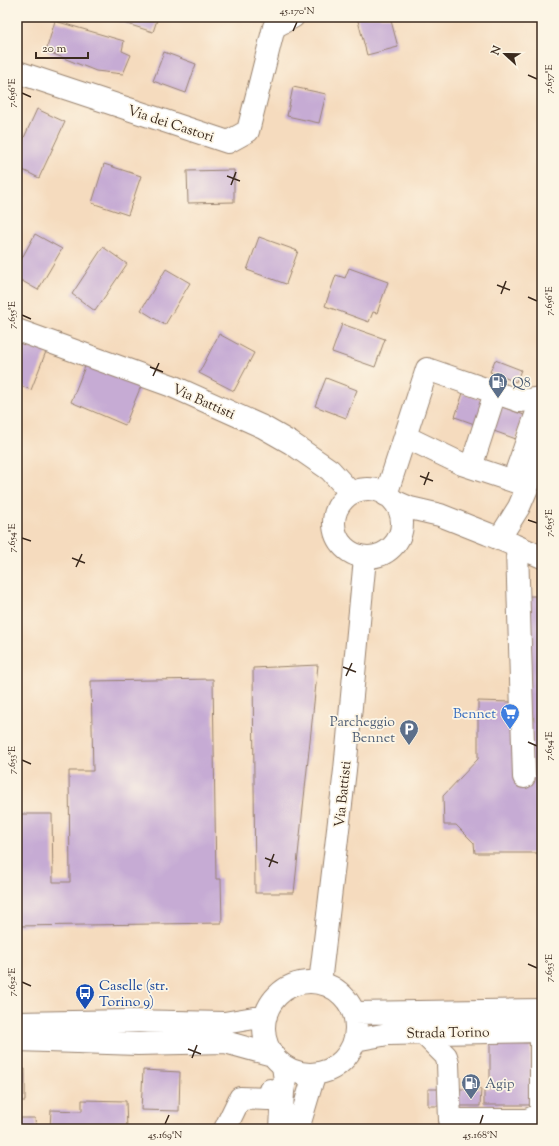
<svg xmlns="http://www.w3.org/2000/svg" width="559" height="1146" font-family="'Sorts Mill Goudy',serif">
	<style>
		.building { fill: #c6abd4 }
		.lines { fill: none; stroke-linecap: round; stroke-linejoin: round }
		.minor-casing { stroke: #98826e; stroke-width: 24 }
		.major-casing { stroke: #98826e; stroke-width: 24 }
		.minor { stroke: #fff; stroke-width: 22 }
		.major { stroke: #fff; stroke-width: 22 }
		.ticks { fill: none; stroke: #3b2a1e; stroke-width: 1.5 }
		.labels { text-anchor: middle; stroke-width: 3.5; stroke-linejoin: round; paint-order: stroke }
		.street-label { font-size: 14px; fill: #3b2a1e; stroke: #fcf5e5 }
		.service-label { font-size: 14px; fill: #4e5e75; stroke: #fcf5e5; text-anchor: start }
		.shop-label { font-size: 14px; fill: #366cbe; stroke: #fcf5e5; text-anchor: end }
		.transit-label { font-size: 14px; fill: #164399; stroke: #fcf5e5; text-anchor: start }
		.neatline { fill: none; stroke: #3b2a1e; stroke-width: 1.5 }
		.ticks-label { font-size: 10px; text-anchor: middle; fill: #3b2a1e }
	</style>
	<rect width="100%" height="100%" fill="#fcf5e5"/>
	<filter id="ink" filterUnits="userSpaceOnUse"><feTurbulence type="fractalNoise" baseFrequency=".025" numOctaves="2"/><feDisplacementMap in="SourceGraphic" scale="8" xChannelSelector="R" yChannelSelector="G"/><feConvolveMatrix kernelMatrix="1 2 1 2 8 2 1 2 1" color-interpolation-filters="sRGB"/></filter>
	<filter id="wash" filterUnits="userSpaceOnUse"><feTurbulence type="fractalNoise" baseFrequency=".012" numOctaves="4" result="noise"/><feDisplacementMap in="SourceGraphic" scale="16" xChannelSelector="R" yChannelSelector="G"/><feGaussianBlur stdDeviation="0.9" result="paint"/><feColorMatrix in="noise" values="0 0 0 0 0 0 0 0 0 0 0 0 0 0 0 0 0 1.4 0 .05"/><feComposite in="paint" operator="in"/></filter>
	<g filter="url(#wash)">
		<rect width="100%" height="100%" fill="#f5dbbe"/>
		<g id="blocks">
			<path class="building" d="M111,17H158L153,32L111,19Z
				M357,17H390L398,47L367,55Z
				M55,21L124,41L122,51L131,55L123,74L96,71L46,51Z
				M164,52L196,64L186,93L153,81Z
				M293,87L326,94L319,123L287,116Z
				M37,109L65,122L39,178L17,167V153Z
				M104,164L141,176L128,215L92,203Z
				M234,170V202L188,203L187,171Z
				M35,234L62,249L38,290L17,278V267Z
				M259,237L298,251L286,284L247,270Z
				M103,247L127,264L95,311L72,294Z
				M349,268L388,282L377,313L373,312L369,322L325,306L336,275L345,278Z
				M166,269L190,283L165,325L141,310Z
				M342,324L385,339L375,367L332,352Z
				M219,334L254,353L234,391L199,373Z
				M17,338L47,349L31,390L17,384Z
				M495,360L521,370L516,382L490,372Z
				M86,364L141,386L125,425L71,402Z
				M326,378L357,390L346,418L315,406Z
				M463,393L524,415L516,439L455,417Z
				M510,596H542V853H475L474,843L456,825H444L443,796L478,759V701L512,702Z
				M318,665L294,893H255L253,668Z
				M213,679L216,879H221L222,923L17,926V814H52L53,882H70L69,771H93L91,681Z
				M490,1042L531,1043L530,1105H484V1089H490Z
				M17,1069H25V1101H17Z
				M143,1070L180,1072L179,1111L141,1110Z
				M428,1089H481L480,1106H428Z
				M82,1100L126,1101L127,1129H50L51,1110L82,1111Z
				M17,1118H35L36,1129H17Z"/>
		</g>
	</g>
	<g filter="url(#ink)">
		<use href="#blocks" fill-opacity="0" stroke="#98826e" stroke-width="1"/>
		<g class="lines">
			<defs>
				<path id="minor" d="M17,72L228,142L248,131L274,27L293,17
					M17,330L172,386L263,427L291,443L330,470L351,493
					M406,437L462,464L528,486
					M471,467L495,393
					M513,481L542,398
					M334 523a34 34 0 1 1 68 0a34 34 0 1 1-68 0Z
					M386,495L427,369L520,401L542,398
					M394,501L410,508L440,515L488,534L514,545L517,549L524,777
					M499,539L519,507L528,486L542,444
					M514,545L542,557
					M320,983L345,770L365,558
					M423,1033L446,1056L448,1063L450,1120H527L541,1114V1031C536,1026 533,1023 526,1023
					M225,1129L240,1098L268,1099L270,1090L283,1092
					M281,1129L283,1092L285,1080L283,1066
					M298,1129L314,1075"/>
				<path id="major" d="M264 1028a46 46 0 1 1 92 0a46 46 0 1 1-92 0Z
					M354,1013L542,1010
					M17,1023L129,1021L224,1023L266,1016
					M17,1040L138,1044L225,1042L272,1055
					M355,1040L388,1034L542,1031"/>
			</defs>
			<use href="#minor" class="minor-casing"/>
			<use href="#major" class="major-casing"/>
			<use href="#minor" class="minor"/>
			<use href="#major" class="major"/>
		</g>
	</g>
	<path class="ticks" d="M293,31L297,22M528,75L537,79M22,93L31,97M227,176L240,181M231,185L236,172M497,285L510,290M501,294L506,281M528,297L537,301M22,315L31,319M150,367L163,372M153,376L159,363M420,476L433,481M424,485L429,472M528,520L537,523M22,538L31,541M72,558L85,563M76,567L82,554M343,667L356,672M346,676L352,663M528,742L537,746M22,760L31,764M265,858L278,863M269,867L274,854M528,964L537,968M22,982L31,986M188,1049L201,1054M192,1058L197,1045M165,1124L169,1115M480,1124L483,1115"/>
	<defs>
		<symbol id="fuel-pin" viewBox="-11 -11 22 30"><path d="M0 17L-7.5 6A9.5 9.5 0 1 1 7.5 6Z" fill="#5c6f8a" stroke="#fcf5e5"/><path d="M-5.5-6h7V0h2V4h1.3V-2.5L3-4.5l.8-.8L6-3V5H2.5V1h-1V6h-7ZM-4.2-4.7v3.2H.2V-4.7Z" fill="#fff"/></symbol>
		<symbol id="supermarket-pin" viewBox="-11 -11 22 30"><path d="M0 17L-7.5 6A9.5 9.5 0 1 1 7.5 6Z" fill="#3f7fe0" stroke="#fcf5e5"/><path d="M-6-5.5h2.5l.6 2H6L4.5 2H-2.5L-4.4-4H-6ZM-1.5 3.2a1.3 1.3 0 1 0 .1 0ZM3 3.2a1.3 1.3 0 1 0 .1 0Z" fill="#fff"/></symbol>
		<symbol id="parking-pin" viewBox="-11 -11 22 30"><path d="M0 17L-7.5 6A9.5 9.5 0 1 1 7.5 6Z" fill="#5c6f8a" stroke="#fcf5e5"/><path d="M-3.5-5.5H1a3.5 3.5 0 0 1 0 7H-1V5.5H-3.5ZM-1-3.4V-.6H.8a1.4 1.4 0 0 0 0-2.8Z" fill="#fff"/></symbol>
		<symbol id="bus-pin" viewBox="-11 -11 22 30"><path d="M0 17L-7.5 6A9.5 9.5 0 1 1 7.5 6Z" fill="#1a4fb4" stroke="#fcf5e5"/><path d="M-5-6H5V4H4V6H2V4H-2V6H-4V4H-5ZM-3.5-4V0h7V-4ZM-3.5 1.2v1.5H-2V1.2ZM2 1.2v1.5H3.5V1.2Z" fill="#fff"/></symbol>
	</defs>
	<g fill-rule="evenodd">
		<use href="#fuel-pin" x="487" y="371" width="22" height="30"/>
		<use href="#supermarket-pin" x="499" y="702" width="22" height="30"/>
		<use href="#parking-pin" x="398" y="718" width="22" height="30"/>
		<use href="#bus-pin" x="74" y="982" width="22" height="30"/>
		<use href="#fuel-pin" x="460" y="1072" width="22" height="30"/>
	</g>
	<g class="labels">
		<g class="street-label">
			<text transform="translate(171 123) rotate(18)" y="5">Via dei Castori</text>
			<text transform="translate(204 401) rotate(24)" y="5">Via Battisti</text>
			<text transform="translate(342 794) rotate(-84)" y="5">Via Battisti</text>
			<text transform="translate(448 1032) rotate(-1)" y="5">Strada Torino</text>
		</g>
		<g class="service-label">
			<text x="512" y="387">Q8</text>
			<text x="395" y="726" text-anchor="end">Parcheggio<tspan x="395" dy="16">Bennet</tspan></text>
			<text x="485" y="1088">Agip</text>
		</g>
		<g class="shop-label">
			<text x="496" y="718">Bennet</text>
		</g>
		<g class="transit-label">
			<text x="99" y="990">Caselle (str.<tspan x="99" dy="16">Torino 9)</tspan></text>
		</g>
	</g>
	<rect width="559" height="1146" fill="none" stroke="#fcf5e5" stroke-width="44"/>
	<g transform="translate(505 54) rotate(292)" stroke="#fcf5e5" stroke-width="3" paint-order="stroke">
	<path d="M0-3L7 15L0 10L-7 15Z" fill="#3b2a1e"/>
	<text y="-6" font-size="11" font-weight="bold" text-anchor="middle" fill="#3b2a1e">N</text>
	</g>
	<path d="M36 52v6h52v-6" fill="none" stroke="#3b2a1e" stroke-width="2"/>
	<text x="42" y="52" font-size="12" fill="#3b2a1e" stroke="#fcf5e5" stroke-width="3" paint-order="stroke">20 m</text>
	<rect x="22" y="22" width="515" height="1102" class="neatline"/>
	<g class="ticks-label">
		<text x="297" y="14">45.170°N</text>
		<text transform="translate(548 79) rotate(-90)" y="4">7.657°E</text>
		<text transform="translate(11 93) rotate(-90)" y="4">7.656°E</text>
		<text transform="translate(548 301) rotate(-90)" y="4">7.656°E</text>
		<text transform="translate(11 315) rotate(-90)" y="4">7.655°E</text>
		<text transform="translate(548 523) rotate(-90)" y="4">7.655°E</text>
		<text transform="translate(11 538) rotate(-90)" y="4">7.654°E</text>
		<text transform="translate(548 746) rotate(-90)" y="4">7.654°E</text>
		<text transform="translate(11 760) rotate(-90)" y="4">7.653°E</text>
		<text transform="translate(548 968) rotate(-90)" y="4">7.653°E</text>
		<text transform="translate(11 982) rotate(-90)" y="4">7.652°E</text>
		<text x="165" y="1138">45.169°N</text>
		<text x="480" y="1138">45.168°N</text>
	</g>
</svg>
